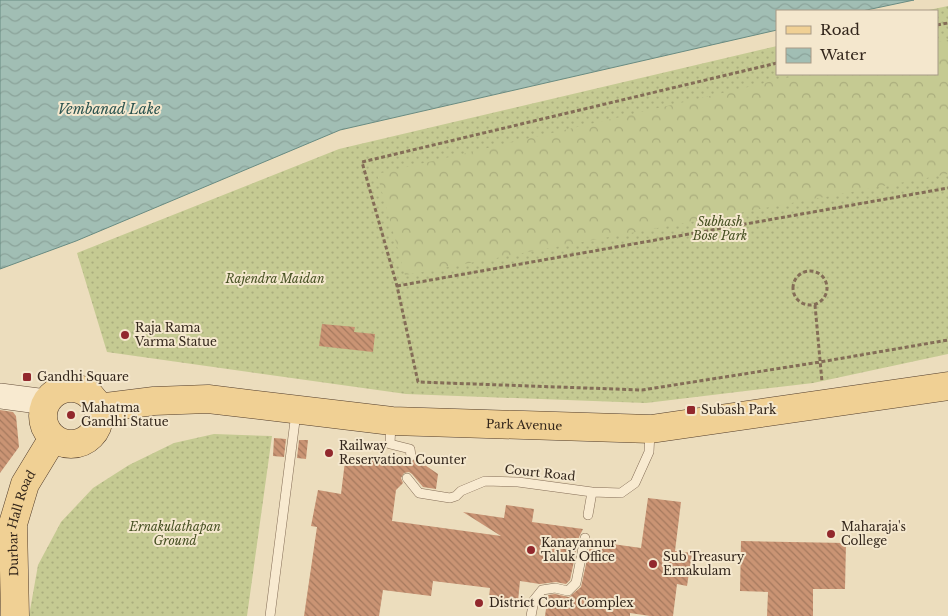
<svg xmlns="http://www.w3.org/2000/svg" width="948" height="616" font-family="'Libre Baskerville',serif">
	<style>
		.grass { fill: url(#grass-dots) }
		.forest { fill: url(#forest-crowns) }
		.water { fill: url(#water-waves); stroke: #698b81 }
		.building { fill: url(#building-back-hatch) }
		.lines { fill: none; stroke-linecap: round; stroke-linejoin: round }
		.service-casing { stroke: #846d57; stroke-width: 10 }
		.secondary-casing { stroke: #654e3a; stroke-width: 26 }
		.primary-casing { stroke: #513c2b; stroke-width: 29 }
		.path { stroke: #846d57; stroke-width: 3; stroke-dasharray: 4 2.5; stroke-linecap: butt }
		.service { stroke: #f8ead0; stroke-width: 9 }
		.secondary { stroke: #f8ead0; stroke-width: 25 }
		.primary { stroke: #f0d094; stroke-width: 28 }
		.poi-dot { fill: #92282d; stroke: #f4e7cd; stroke-width: 2 }
		.labels { text-anchor: middle; stroke-width: 4; stroke-linejoin: round; paint-order: stroke }
		.park-label { font-size: 12px; font-style: italic; fill: #465022; stroke: #f4e7cd }
		.poi-label { font-size: 12px; fill: #33261b; stroke: #f4e7cd; text-anchor: start }
		.street-label { font-size: 12px; fill: #33261b; stroke: #f4e7cd }
		.water-label { font-size: 14px; font-style: italic; fill: #2b534f; stroke: #f4e7cd }
	</style>
	<defs>
		<pattern id="grass-dots" width="8" height="8" patternUnits="userSpaceOnUse" patternTransform="scale(1.25)"><rect width="8" height="8" fill="#c5ca92"/><path d="M2 2h.1M6 6h.1" fill="none" stroke="#aaad7d" stroke-width="1.8" stroke-linecap="round"/></pattern>
		<pattern id="forest-crowns" width="20" height="18" patternUnits="userSpaceOnUse" patternTransform="scale(1.25)"><rect width="20" height="18" fill="#c5ca92"/><path d="M2 6a3 3 0 1 1 6 0M12 15a3 3 0 1 1 6 0" fill="none" stroke="#aaad7d"/></pattern>
		<pattern id="water-waves" width="16" height="10" patternUnits="userSpaceOnUse" patternTransform="scale(1.25)"><rect width="16" height="10" fill="#a1beb4"/><path d="M0 5q4-4 8 0t8 0" fill="none" stroke="#8ba39a"/></pattern>
		<pattern id="building-back-hatch" width="6" height="6" patternUnits="userSpaceOnUse" patternTransform="scale(1.25)"><rect width="6" height="6" fill="#ca9474"/><path d="M-1 5l2 2M0 0l6 6M5-1l2 2" fill="none" stroke="#a5795e"/></pattern>
	</defs>
	<rect width="100%" height="100%" fill="#ecddbd"/>
	<path class="grass" d="M948,6V354L813,383L646,403L406,394L107,352L77,253L339,149L777,46V74H937V11H924Z
		M214,434L272,436L247,616H29L38,565L61,522L93,488L129,465L174,443Z"/>
	<path class="forest" d="M948,40V174L405,275L377,174L803,74H937V42Z"/>
	<path class="water" d="M0,0H914L862,11H777V30L340,130L76,241L0,269Z"/>
	<path class="building" d="M322,324L355,327L354,332L375,334L373,352L319,346Z
		M0,410L13,412L16,416L19,447L0,473Z
		M274,438L286,439L284,457L273,456Z
		M299,440H308L306,459L297,458Z
		M405,457L409,462L416,459L438,474L436,489L423,487L412,474L409,472L404,473L401,478L403,483L396,490L392,521L501,536L463,512L504,518L506,505L534,509L532,522L583,529L579,537L570,580L566,584L556,582L540,584L520,581L518,601L489,598L490,588L433,581L431,596L383,590L379,616H304L317,527L311,526L318,490L341,494L345,461Z
		M648,498L681,502L675,551L692,553L687,586L677,584L673,616H650L630,613V616H545L548,595L555,594L569,597L581,587L591,541L641,548Z
		M741,541L846,543L845,589H813V616H767L768,592L740,591Z"/>
	<g class="lines">
		<defs>
			<path id="service" d="M391,423L390,444L410,449L411,456
				M407,478L419,493L450,498L456,496L461,491L485,481L518,482L592,492
				M588,515L592,492L621,493L635,483L649,452L650,432
				M270,616L296,413
				M531,616L534,600L542,590L555,588L568,591L576,583L585,538"/>
			<path id="secondary" d="M0,396L46,402"/>
			<g id="primary">
				<circle cx="71" cy="416" r="28"/>
				<path id="s1" d="M98,408L154,401L208,399L392,421L651,429L948,386"/>
				<path id="s2" d="M15,616L13,524L25,484L53,438"/>
			</g>
		</defs>
		<use href="#service" class="service-casing"/>
		<use href="#secondary" class="secondary-casing"/>
		<use href="#primary" class="primary-casing"/>
		<path class="path" d="M937,25L948,23
			M777,63L362,162L397,286L418,382L642,390L820,362L948,340
			M793 288a17 17 0 1 1 34 0a17 17 0 1 1-34 0Z
			M397,286L948,188
			M815,305L822,382"/>
		<use href="#service" class="service"/>
		<use href="#secondary" class="secondary"/>
		<use href="#primary" class="primary"/>
	</g>
	<g class="poi-dot">
		<circle cx="125" cy="335" r="5"/>
		<rect x="22" y="372" width="10" height="10" rx="2.5"/>
		<rect x="686" y="405" width="10" height="10" rx="2.5"/>
		<circle cx="71" cy="415" r="5"/>
		<circle cx="329" cy="453" r="5"/>
		<circle cx="831" cy="534" r="5"/>
		<circle cx="531" cy="550" r="5"/>
		<circle cx="653" cy="564" r="5"/>
		<circle cx="479" cy="603" r="5"/>
	</g>
	<g class="labels">
		<g class="park-label">
			<text x="720" y="226">Subhash<tspan x="720" dy="14">Bose Park</tspan></text>
			<text x="275" y="283">Rajendra Maidan</text>
			<text x="175" y="531">Ernakulathapan<tspan x="175" dy="14">Ground</tspan></text>
		</g>
		<g class="poi-label">
			<text x="135" y="332">Raja Rama<tspan x="135" dy="14">Varma Statue</tspan></text>
			<text x="37" y="381">Gandhi Square</text>
			<text x="81" y="412">Mahatma<tspan x="81" dy="14">Gandhi Statue</tspan></text>
			<text x="701" y="414">Subash Park</text>
			<text x="339" y="450">Railway<tspan x="339" dy="14">Reservation Counter</tspan></text>
			<text x="841" y="531">Maharaja's<tspan x="841" dy="14">College</tspan></text>
			<text x="541" y="547">Kanayannur<tspan x="541" dy="14">Taluk Office</tspan></text>
			<text x="663" y="561">Sub Treasury<tspan x="663" dy="14">Ernakulam</tspan></text>
			<text x="489" y="607">District Court Complex</text>
		</g>
		<g class="street-label">
			<text dy="4" stroke="none"><textPath href="#s1" startOffset="428">Park Avenue</textPath></text>
			<text transform="translate(540 473) rotate(6)" y="4">Court Road</text>
			<text dy="4" stroke="none"><textPath href="#s2" startOffset="94">Durbar Hall Road</textPath></text>
		</g>
		<g class="water-label">
			<text x="109" y="114">Vembanad Lake</text>
		</g>
	</g>
	<rect x="776" y="10" width="162" height="65" fill="#f4e7cd" stroke="#a79a86"/>
	<rect x="786" y="26" width="25" height="8" fill="#f0d094" stroke="#a79a86"/>
	<text x="820" y="35" font-size="15" fill="#33261b">Road</text>
	<rect x="786" y="48" width="25" height="15" fill="url(#water-waves)" stroke="#a79a86"/>
	<text x="820" y="60" font-size="15" fill="#33261b">Water</text>
</svg>
